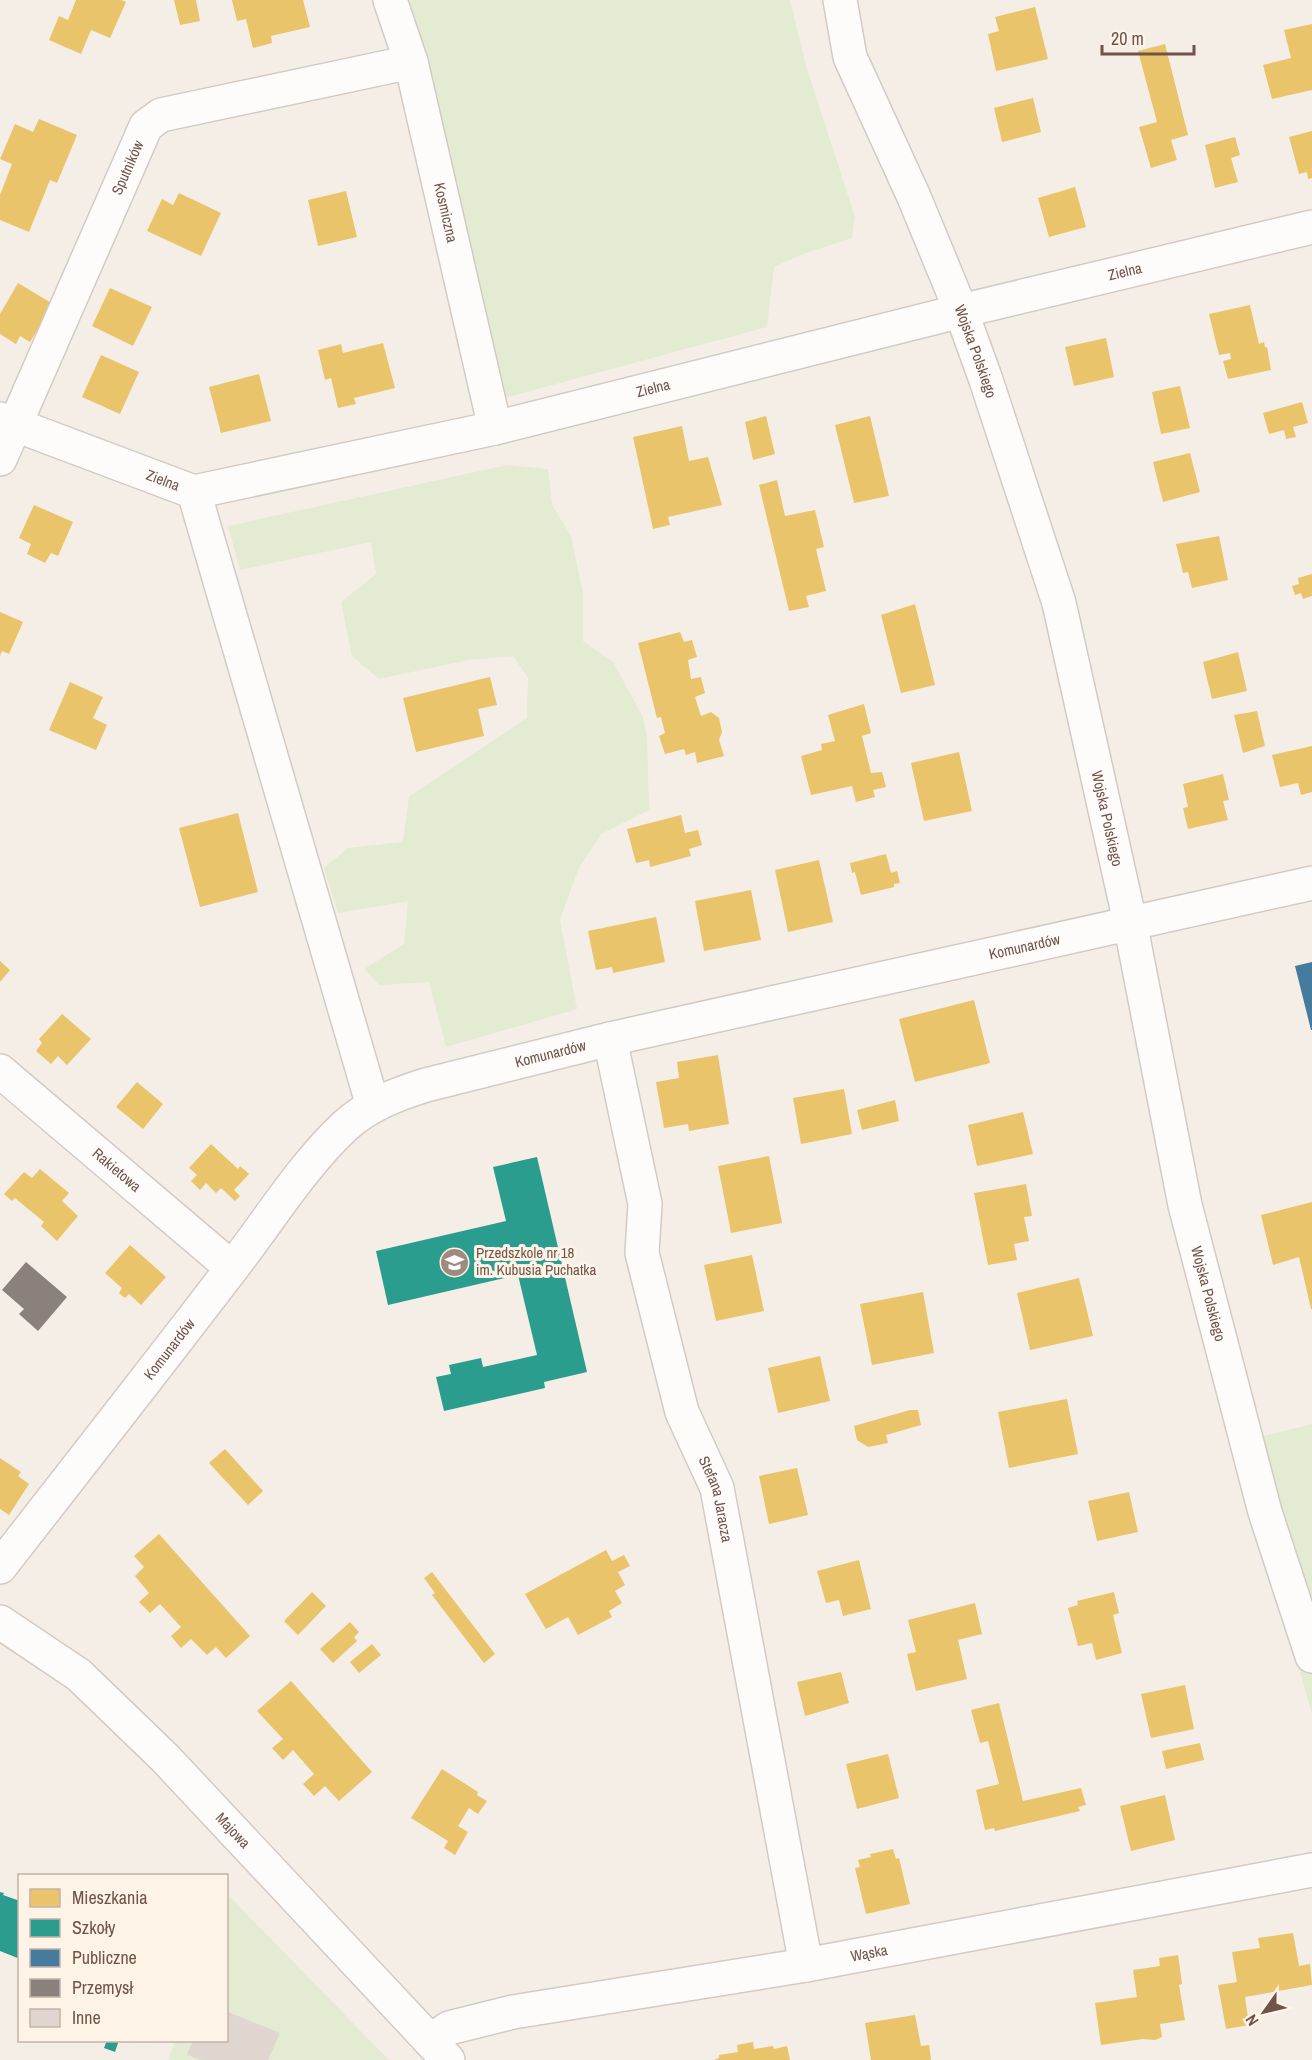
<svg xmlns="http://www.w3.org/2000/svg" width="1312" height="2060" font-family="'Archivo Narrow',sans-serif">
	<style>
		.green { fill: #e3ebd2 }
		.homes { fill: #e9c46a }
		.schools { fill: #2a9d8f }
		.public { fill: #457b9d }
		.industry { fill: #8a817c }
		.building { fill: #e1d6cf }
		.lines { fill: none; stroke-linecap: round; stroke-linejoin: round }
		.minor-casing { stroke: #d4cac5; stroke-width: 36 }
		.tertiary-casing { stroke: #d4cac5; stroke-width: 36 }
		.minor { stroke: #fefcfb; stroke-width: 33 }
		.tertiary { stroke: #fefcfb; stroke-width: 33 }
		.labels { text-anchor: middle; stroke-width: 6; stroke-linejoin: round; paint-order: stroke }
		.street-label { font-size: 15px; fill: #715449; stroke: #fef3e7 }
		.poi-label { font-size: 15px; fill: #715449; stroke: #fef3e7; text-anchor: start }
	</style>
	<rect width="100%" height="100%" fill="#f5eee7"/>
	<path class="green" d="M381,0H790L807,69L855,217L852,238L803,254L774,267L767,327L482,404Z
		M507,465L548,469L552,505L571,536L583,594V641L613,662L643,717L647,739L649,810L601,834L578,870L560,920L577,1009L446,1047L429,982L379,985L364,969L404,944L408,901L338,913L324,868L348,848L403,842L409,797L527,718L528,678L513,656L468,660L379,679L352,656L341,602L376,574L371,542L240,570L228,526Z
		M1312,1424V1714L1236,1443Z
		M230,1897L389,2060H168L175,2041L226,2040V1907Z"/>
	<path class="homes" d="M76,0H121L126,2L110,38L91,30L81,54L49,40L59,16L68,20Z
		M174,0H196L200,21L180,25Z
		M232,0H303L310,27L271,36L272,43L253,48L246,19L237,21Z
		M1035,7L1048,59L996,71L988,34L999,31L995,17Z
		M1312,24V90L1272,99L1263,65L1291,58L1284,30Z
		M1165,44L1188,135L1171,140L1177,160L1151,168L1139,127L1157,122L1138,51Z
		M1033,98L1041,132L1002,142L994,108Z
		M39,119L77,135L57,183L50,180L29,232L0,220V195L12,164L0,159L15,124L33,132Z
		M1312,131V178L1308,179L1307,172L1299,174L1289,137Z
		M1235,137L1240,155L1231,158L1238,182L1215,188L1205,145Z
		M1075,187L1086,227L1049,237L1038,198Z
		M346,191L357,237L318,246L308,200Z
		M179,193L221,213L201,256L147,231L162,199L173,205Z
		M18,283L53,304L30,342L20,336L16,344L0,334V314Z
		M110,288L152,307L133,346L92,326Z
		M1250,305L1259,344L1264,342L1265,347H1267L1271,370L1228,379L1223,361L1231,359L1230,353L1219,355L1209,314Z
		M1106,338L1114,377L1074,386L1065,347Z
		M383,343L395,388L354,398L356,404L338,408L331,378L325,380L318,350L341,344L343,353Z
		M101,355L139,372L120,414L82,397Z
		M259,374L271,421L221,433L209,387Z
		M1180,386L1190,428L1161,434L1152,392Z
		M1302,402L1308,423L1293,427L1296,437L1286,439L1284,430L1269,434L1263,413Z
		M766,416L775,454L753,460L745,422Z
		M870,416L889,496L854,503L835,425Z
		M682,426L689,461L708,457L722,505L668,517L670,525L653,529L633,437Z
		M1190,453L1200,492L1163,502L1153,462Z
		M777,480L785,516L815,510L824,547L816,549L826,591L806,596L809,607L789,611L759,485Z
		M34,505L73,522L58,556L51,553L45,563L27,554L31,544L19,538Z
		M1219,536L1228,580L1192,588L1188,572L1183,573L1176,544Z
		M1312,574V596L1303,599L1301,593L1295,595L1292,586L1299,584L1298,578Z
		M915,604L935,685L901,693L881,615Z
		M0,612L23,622L9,654L2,651L0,656Z
		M680,632L684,642L692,640L697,657L688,660L691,679L701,677L705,693L695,697L701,716L711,712L719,718L722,732L719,740L724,756L697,763L695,752L686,755L684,749L665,754L659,736L665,733L661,717L657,718L638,643Z
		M1238,652L1247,691L1212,699L1203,662Z
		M490,677L497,705L478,709L484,736L416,752L403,698Z
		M70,682L103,697L93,718L107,725L96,750L49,730Z
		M864,704L871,733L862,736L871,773L882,772L886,787L873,790L875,797L856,802L852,786L811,795L801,756L822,750L821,744L835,741L828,715Z
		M1257,711L1265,746L1243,753L1234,715Z
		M1312,746V792L1301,795L1298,783L1280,787L1272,755Z
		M959,752L972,811L924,821L911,763Z
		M1223,774L1229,800L1223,801L1228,820L1188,829L1183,808L1188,807L1183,784Z
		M238,813L258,892L200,907L179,828Z
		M681,815L685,833L698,830L702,845L689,849L691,856L650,867L649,860L636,863L627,829Z
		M886,854L891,873L897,871L900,883L894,884V887L861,895L855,872L852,873L850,863Z
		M819,860L833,922L788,932L775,870Z
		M751,890L761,940L704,951L695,901Z
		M656,917L665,962L613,973L612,967L596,970L588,931Z
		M0,961L10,970L0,982Z
		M974,1000L990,1063L915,1082L899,1019Z
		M62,1014L91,1039L67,1065L58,1056L51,1064L36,1051L42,1043L39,1039Z
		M718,1055L729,1124L689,1131L688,1124L664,1128L656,1082L679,1078L677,1062Z
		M137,1082L163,1104L143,1129L116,1107Z
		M844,1089L852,1134L801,1144L793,1098Z
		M895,1100L899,1121L862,1130L857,1110Z
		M1023,1112L1033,1154L977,1166L968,1125Z
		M211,1144L238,1169L240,1166L249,1174L234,1190L240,1196L235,1201L221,1188L216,1193L206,1183L200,1190L191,1181L197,1175L189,1168Z
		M769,1156L782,1223L731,1233L718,1166Z
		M40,1169L69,1193L62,1201L78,1216L57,1241L41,1226L44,1222L15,1198L12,1201L4,1194L24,1172L32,1178Z
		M1026,1184L1032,1216L1024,1217L1029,1241L1014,1244L1017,1260L988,1265L974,1193Z
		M1312,1202V1309H1311L1299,1257L1273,1265L1261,1215Z
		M130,1245L166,1277L141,1305L129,1294L125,1298L119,1293L122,1288L105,1273Z
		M752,1255L764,1311L716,1321L704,1265Z
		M1079,1278L1093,1336L1030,1350L1017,1293Z
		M923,1292L934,1353L872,1365L860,1304Z
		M820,1356L830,1401L778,1413L768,1368Z
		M1067,1399L1078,1454L1009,1468L998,1412Z
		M910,1410H918L921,1425L886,1435L888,1443L868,1447L857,1440L854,1426Z
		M225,1449L263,1491L248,1505L209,1463Z
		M0,1458L21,1472L18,1476L29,1484L9,1515L0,1509Z
		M797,1468L808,1515L769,1524L759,1476Z
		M1129,1492L1138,1532L1097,1541L1088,1501Z
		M159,1534L250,1636L226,1658L216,1647L207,1655L191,1639L181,1648L171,1636L181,1627L160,1604L150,1613L139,1602L149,1593L135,1576L144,1567L134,1556Z
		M606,1550L612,1561L624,1555L630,1566L618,1572L625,1585L615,1591L622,1603L609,1611L612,1617L578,1635L568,1617L546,1629L525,1594Z
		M859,1560L871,1609L843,1616L839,1600L826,1603L817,1571Z
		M432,1572L495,1654L484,1663L432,1595L435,1593L424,1578Z
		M312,1592L326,1606L298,1635L284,1621Z
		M1114,1592L1119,1613L1113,1615L1122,1653L1096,1660L1092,1643L1078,1646L1068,1608L1078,1605L1077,1601Z
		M975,1603L982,1634L958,1640L967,1679L916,1691L907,1654L916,1652L908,1620Z
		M350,1622L359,1632L354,1637L357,1641L333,1663L320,1649Z
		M372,1644L381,1655L359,1673L350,1662Z
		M841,1672L849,1703L805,1716L797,1682Z
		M291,1681L372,1772L339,1801L325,1786L314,1796L303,1784L314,1774L293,1750L283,1760L272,1748L283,1739L257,1711Z
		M1185,1685L1194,1729L1151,1738L1141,1694Z
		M999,1703L1023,1801L1081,1788L1086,1805L1078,1807L1080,1811L995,1831L994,1828L985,1830L976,1790L999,1784L988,1741L980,1743L971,1710Z
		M1200,1743L1204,1760L1166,1769L1162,1751Z
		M888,1754L899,1798L857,1809L846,1764Z
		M442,1769L478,1792L477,1795L487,1801L478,1814L469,1808L458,1826L468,1832L455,1855L444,1848L448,1841L411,1818Z
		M1165,1795L1175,1840L1131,1851L1120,1806Z
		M893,1849L896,1859L899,1858L910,1904L866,1914L855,1868L860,1867L858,1860L871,1857L870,1854Z
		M1293,1933L1299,1966L1310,1964L1312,1985L1245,1997L1249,2025L1226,2029L1218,1985L1237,1982L1232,1952L1260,1948L1258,1938Z
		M1178,1955L1182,1984L1179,1985L1185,2020L1160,2024L1162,2037L1155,2040L1143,2039L1101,2045L1095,2003L1137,1997L1133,1970L1160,1966L1159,1958Z
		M915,2015L921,2046L929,2045L931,2060H871L865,2023Z
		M753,2042L754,2049L773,2046L774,2049L787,2046L790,2060H714L719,2058V2055L738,2052L737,2045Z"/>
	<path class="schools" d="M537,1157L587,1372L544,1382L545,1388L444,1411L436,1377L451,1374L449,1365L481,1358L483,1367L537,1355L518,1275L388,1305L376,1251L506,1221L493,1167Z
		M0,1892L4,1893L3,1895L20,1901V1959L0,1951Z
		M107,2040H119L115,2052L104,2048Z"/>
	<path class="public" d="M1312,962V1030H1311L1295,966Z"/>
	<path class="industry" d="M26,1262L67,1297L38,1331L19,1314L24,1309L2,1290Z"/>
	<path class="building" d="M226,2011L280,2033L268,2060H201L187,2055L193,2040H226Z"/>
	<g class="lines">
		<defs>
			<g id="minor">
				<path id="s1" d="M390,0L411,62L495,428"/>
				<path id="s2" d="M840,0L850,57L914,197L961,311L986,380L1059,603L1130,922L1185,1205L1265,1512L1312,1656"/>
				<path id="s3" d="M0,419L194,492L495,428L961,311L1312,227"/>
				<path id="s4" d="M0,459L146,126L161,115L411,62"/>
				<path d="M194,492L373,1106"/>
				<path id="s5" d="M610,1039L645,1204L642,1253L682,1412L717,1488L806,1965"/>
				<path id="s6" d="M0,1071L232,1268"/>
				<path id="s7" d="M430,2041L449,2028L513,2012L806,1965L1312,1870"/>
			</g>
			<g id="tertiary">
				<path id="s8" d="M0,1567C77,1468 155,1369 232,1268C268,1222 302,1166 345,1126C368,1105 397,1094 426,1085L610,1039L1312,883"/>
				<path id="s9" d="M0,1622L79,1675L165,1758L448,2060"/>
			</g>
		</defs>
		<use href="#minor" class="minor-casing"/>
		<use href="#tertiary" class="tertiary-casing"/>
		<use href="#minor" class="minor"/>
		<use href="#tertiary" class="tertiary"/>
	</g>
	<defs>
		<symbol id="school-disc" viewBox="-11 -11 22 22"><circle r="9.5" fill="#9f8a80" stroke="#fef3e7"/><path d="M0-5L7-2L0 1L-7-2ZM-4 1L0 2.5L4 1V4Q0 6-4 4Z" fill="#fff"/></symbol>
	</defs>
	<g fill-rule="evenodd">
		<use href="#school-disc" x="438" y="1246" width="33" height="33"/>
	</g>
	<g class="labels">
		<g class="street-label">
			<text dy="5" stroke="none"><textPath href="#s4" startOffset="318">Sputników</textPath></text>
			<text dy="5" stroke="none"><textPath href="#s1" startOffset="220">Kosmiczna</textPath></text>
			<text dy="5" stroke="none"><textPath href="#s3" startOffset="1164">Zielna</textPath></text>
			<text dy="5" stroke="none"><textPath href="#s2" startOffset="378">Wojska Polskiego</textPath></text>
			<text dy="5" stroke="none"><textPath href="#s3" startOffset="678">Zielna</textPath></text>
			<text dy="5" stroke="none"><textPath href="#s3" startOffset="174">Zielna</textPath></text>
			<text dy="5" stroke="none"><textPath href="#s2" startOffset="864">Wojska Polskiego</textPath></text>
			<text dy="5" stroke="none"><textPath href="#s8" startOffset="1266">Komunardów</textPath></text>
			<text dy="5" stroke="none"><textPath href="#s8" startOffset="780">Komunardów</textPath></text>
			<text dy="5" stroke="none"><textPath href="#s6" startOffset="153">Rakietowa</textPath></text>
			<text dy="5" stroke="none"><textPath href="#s2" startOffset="1350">Wojska Polskiego</textPath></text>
			<text dy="5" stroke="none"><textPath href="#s8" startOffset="276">Komunardów</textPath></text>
			<text dy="5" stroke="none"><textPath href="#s5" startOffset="476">Stefana Jaracza</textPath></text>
			<text dy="5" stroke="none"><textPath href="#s9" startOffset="314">Majowa</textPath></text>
			<text dy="5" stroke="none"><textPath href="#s7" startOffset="450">Wąska</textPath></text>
		</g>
		<g class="poi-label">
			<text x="476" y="1258">Przedszkole nr 18<tspan x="476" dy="17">im. Kubusia Puchatka</tspan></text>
		</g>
	</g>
	<rect x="18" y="1874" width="210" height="168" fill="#fef3e7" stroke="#c6b3a8" stroke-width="1.5"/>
	<rect x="30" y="1889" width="30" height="18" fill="#e9c46a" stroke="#c6b3a8" stroke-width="1.5"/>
	<text x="72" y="1904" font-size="18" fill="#715449">Mieszkania</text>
	<rect x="30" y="1919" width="30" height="18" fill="#2a9d8f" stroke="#c6b3a8" stroke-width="1.5"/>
	<text x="72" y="1934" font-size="18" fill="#715449">Szkoły</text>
	<rect x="30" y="1949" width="30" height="18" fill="#457b9d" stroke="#c6b3a8" stroke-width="1.5"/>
	<text x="72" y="1964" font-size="18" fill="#715449">Publiczne</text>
	<rect x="30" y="1979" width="30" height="18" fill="#8a817c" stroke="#c6b3a8" stroke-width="1.5"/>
	<text x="72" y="1994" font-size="18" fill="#715449">Przemysł</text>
	<rect x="30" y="2009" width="30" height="18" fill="#e1d6cf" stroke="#c6b3a8" stroke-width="1.5"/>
	<text x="72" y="2024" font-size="18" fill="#715449">Inne</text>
	<g transform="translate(1264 2012) rotate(236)" stroke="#fef3e7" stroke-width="4.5" paint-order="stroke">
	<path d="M0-4.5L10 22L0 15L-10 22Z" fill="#715449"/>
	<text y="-9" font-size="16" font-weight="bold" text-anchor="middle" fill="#715449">N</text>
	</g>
	<path d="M1102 45v9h92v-9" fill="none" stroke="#715449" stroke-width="3"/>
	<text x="1111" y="45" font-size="18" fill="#715449" stroke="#fef3e7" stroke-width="4.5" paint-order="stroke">20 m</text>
</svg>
